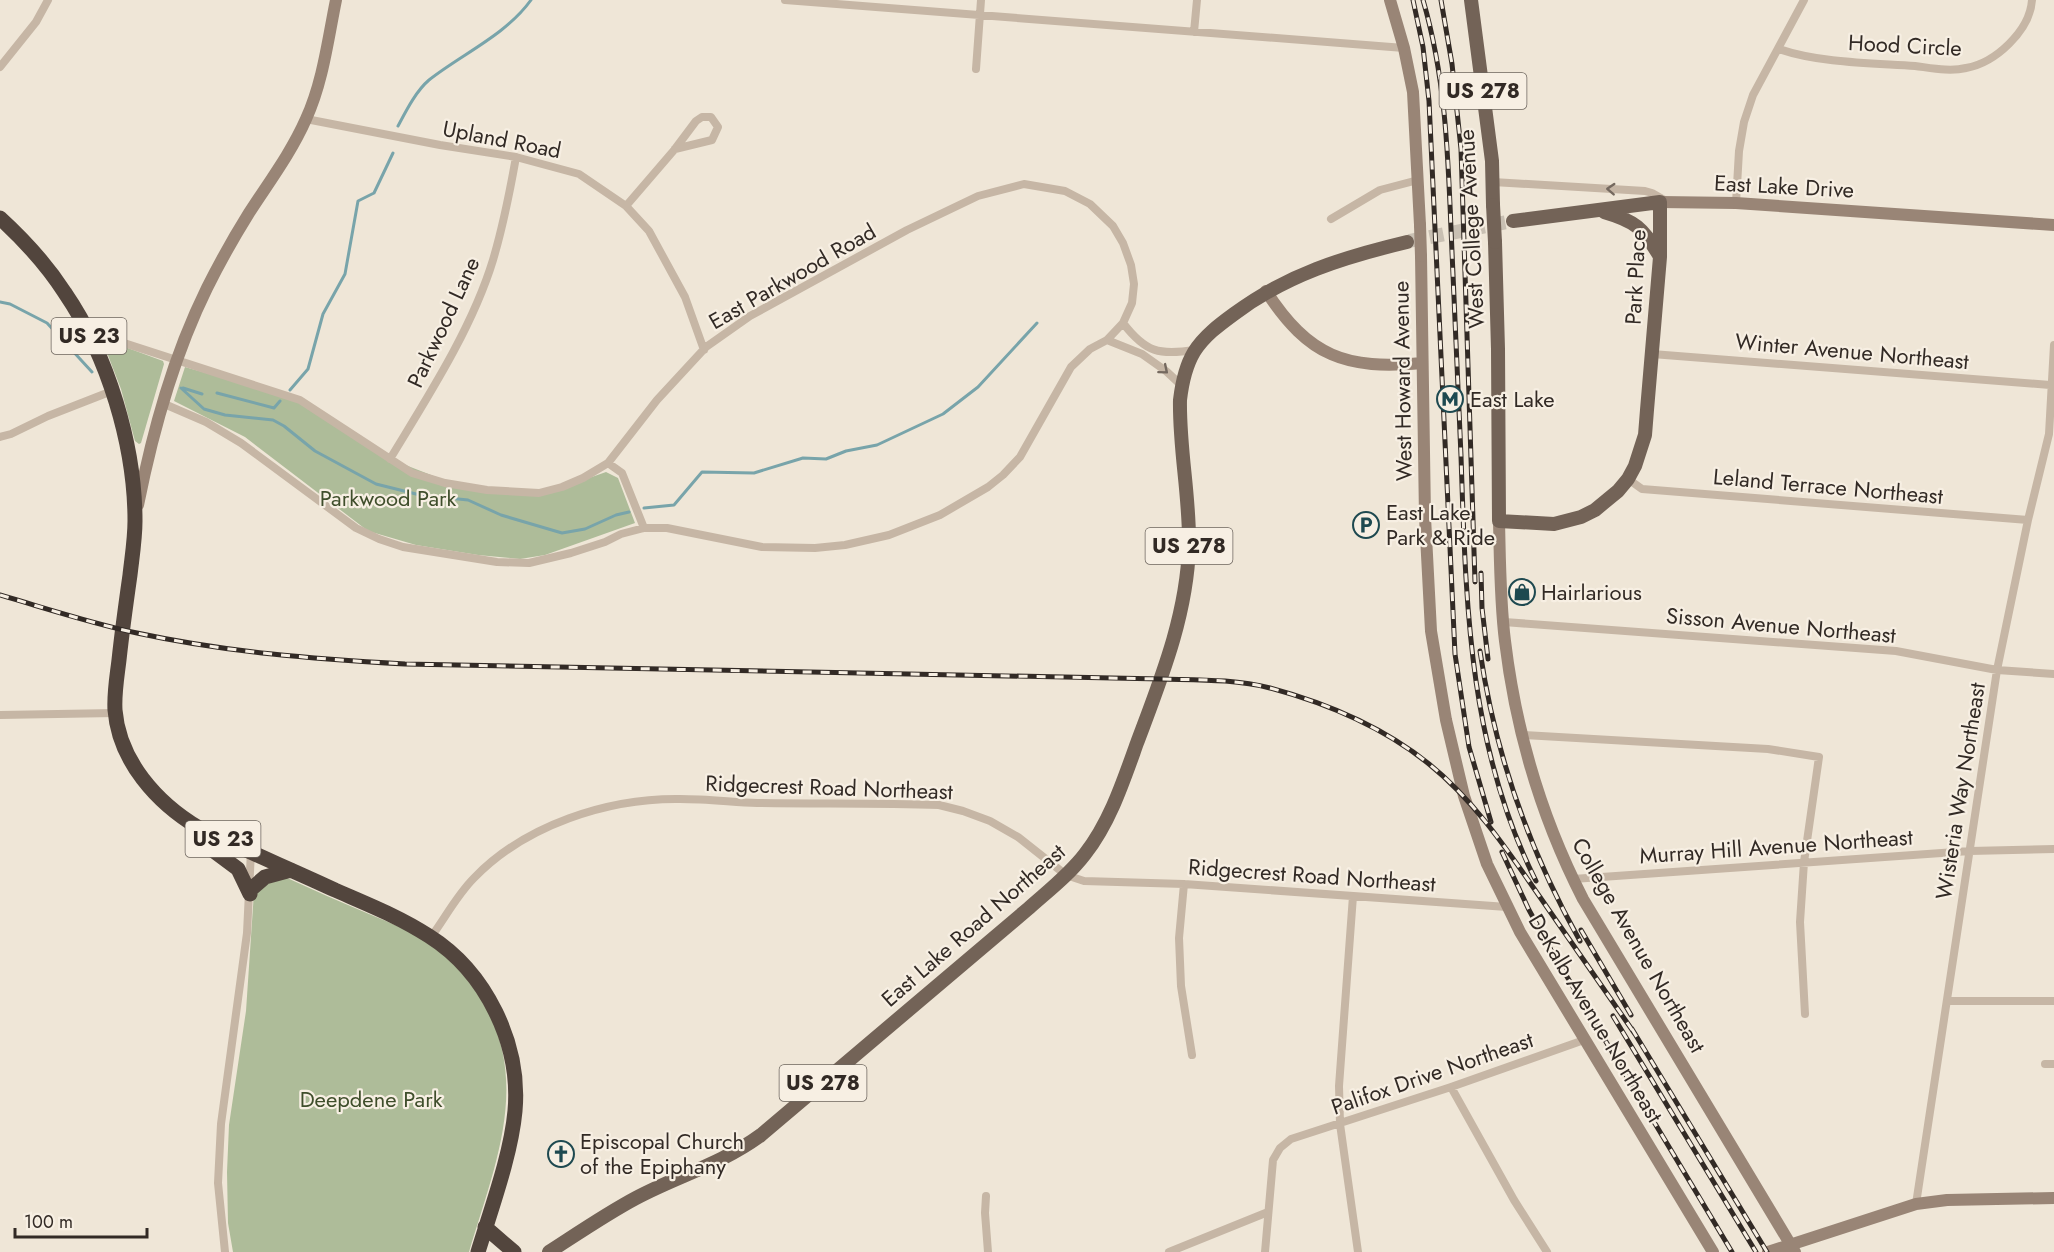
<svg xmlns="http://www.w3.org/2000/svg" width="2054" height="1252" font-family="Jost,sans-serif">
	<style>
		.green { fill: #aebc99 }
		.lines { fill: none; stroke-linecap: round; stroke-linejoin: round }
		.stream { stroke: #78a4aa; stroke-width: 3 }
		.primary-tunnel { stroke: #c9c0b3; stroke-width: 14; stroke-dasharray: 14 7; stroke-linecap: butt }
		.street { stroke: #c6b6a5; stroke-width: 8 }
		.secondary { stroke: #998576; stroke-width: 12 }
		.primary { stroke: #736357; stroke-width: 14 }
		.highway { stroke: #52453d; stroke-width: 15 }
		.rail-casing { stroke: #322a25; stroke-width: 5 }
		.rail { stroke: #f7efe3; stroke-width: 3; stroke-dasharray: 9; stroke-linecap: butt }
		.secondary-bridge { stroke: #998576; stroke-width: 12 }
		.primary-bridge { stroke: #736357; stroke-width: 14 }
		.oneway { stroke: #75695f }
		.labels { text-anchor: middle; stroke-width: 4.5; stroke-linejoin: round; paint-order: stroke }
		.shield { fill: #f7efe3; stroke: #6d655e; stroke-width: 1.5 }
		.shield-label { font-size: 21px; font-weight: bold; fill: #322a25 }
		.street-label { font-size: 22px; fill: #322a25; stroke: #f7efe3 }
		.poi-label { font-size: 22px; fill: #322a25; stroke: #f7efe3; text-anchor: start }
		.park-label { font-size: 22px; fill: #3f4e2b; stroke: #f7efe3 }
	</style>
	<rect width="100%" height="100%" fill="#efe6d7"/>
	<path class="green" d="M106,340L163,361L164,364L141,443L139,444L135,441L121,389L104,345Z
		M185,367L300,400L390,459L449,482L538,496L606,472L618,478L635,523L545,555L520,559L478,555L416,545L368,531L245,437L174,401Z
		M285,877C313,890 341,902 369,914C388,922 409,930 427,941C444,952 460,970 472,986C536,1072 496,1161 469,1252H233L228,1223L227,1172L229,1125L246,1011L254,892L258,885Z"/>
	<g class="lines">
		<path class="stream" d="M398,126C406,111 416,91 429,80C462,54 506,35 531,0
			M0,302L10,304L47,323L92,372
			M181,388L204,409L225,415L273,420L284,426L315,451L376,484L420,495L468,500L501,515L562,533L585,529L616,515L629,512
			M183,388L202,394
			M290,390L308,369L323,314L345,274L358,201L374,193L393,153
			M217,393L274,408L280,401
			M644,508L674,505L702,472L754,473L803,458L826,459L846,451L877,445L943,414L978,387L1037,323"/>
		<path class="primary-tunnel" d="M1409,241L1513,221"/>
		<path class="street" d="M785,0L1404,48
			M1194,32L1197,0
			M1779,49C1820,63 1872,63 1915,66C1931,68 1950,72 1966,68C1995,63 2030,31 2032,0
			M0,67L36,22L48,0
			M976,69L981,0
			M306,119L440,145L516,157L579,174L626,206L649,231L685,297L704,350
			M1493,182L1645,191L1652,193L1666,201
			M1736,203L1739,151L1744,122L1753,95L1804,0
			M626,206L675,149L696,121L702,117H711L718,127L712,140L675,149
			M1331,219L1380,190L1418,180
			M1123,323C1146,353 1159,355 1195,350
			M87,331L300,400L412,473L445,483L487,490L539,493L562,487L583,478L608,463L657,400L706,347L750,316L907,230L978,196L1024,184L1065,191L1090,204L1113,226L1123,243L1131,265L1134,284L1132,303L1123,323L1107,340L1090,349L1071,367L1020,457L1003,475L988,487L940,515L889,535L845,545L815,548L762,547L667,528H644L621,534L605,542L571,553L529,563L497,562L403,547L379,539L356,528L241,443L206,422L162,403
			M1107,340L1142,354L1166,371L1181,385
			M1652,354L2050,385
			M0,437L11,434L48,416L112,391
			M390,459C427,398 472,329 493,260C503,226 510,191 516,157
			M608,463L622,473L644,528
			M1628,479L1642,489L2028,520
			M1504,622L1896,651L1997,670L2054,674
			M0,715L115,713
			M1522,735L1768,749L1819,757L1804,862L1800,922L1805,1014
			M1573,879L1970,851L2054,849
			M1184,884L1179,938L1181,986L1192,1055
			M1353,896L1339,1086L1340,1124L1358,1252
			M431,937C445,918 457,895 474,878C525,825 608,798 680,799C706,799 732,802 757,803C818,804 878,803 939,805L963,811L990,821L1018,837L1066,875L1084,881L1184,884L1507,907
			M1947,1001H2054
			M2045,1064H2054
			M1451,1087L1514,1200L1547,1252
			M986,1196L985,1213L988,1252
			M1916,1204L1997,670L2028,520L2049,434L2054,345
			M225,1252L218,1183L221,1124L247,933L251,851
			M1169,1252L1268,1212
			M1265,1252L1273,1160L1280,1148L1291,1139L1451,1087L1584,1040"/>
		<path class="secondary" d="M1390,0L1404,48L1413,92L1420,225
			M1660,202L1736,203L2054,225
			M1421,256L1425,517L1431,631L1446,720L1464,796L1487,864L1520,932L1713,1252
			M1266,291C1309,357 1346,370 1422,363
			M138,505C153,430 173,357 207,288C220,262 234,237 249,213C269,182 291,153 306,119C323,82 328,39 336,0
			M1499,521C1500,561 1500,601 1505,641C1516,732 1541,817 1583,899L1795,1252
			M1768,1252L1916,1204L1947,1200L2054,1198"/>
		<path class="primary" d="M1471,0L1492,161L1493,205
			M1604,212C1635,221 1643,228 1659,255
			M1495,242L1498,349L1499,521L1554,524L1581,517L1595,510L1618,491L1628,479L1635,466L1645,435L1647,410L1660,257V202L1513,221
			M549,1252C577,1234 606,1214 636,1198C679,1175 720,1165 761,1135L1029,908C1048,891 1069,875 1085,854C1110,822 1123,782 1137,743C1161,679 1187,615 1189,546C1190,497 1179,449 1180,400C1182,383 1185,367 1194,352C1204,336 1219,325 1234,314C1286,275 1344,257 1407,242"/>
		<path class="highway" d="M0,218C24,240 47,265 65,293C108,356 135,445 135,521C135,539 132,557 130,575C126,603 122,632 119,660C117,677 114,693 115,710C119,761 157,803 199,828C244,850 290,869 335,890C367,904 400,917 429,936C486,972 521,1044 515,1111C511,1155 491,1209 478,1252
			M199,828V840L238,869L250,894
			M250,890L265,877L291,870
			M485,1227L514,1252"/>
		<defs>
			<path id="rail" d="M1413,0L1423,47L1429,101L1455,654L1469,747L1491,822
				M1423,0C1445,75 1448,152 1451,229C1454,305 1458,380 1461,456C1466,603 1468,746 1536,881
				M1441,0L1452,64L1461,149L1475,582
				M1481,573L1482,608L1488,659
				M0,595C45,608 90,623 137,633C225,652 314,659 405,664L1161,679C1197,680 1235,679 1270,688C1326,703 1383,727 1429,764C1475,801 1508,851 1542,900C1573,945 1604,989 1635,1034
				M1480,651C1495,754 1529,850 1580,941
				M1502,852L1529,910L1551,950L1732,1252
				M1581,930L1631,1015
				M1613,1016L1756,1252
				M1632,1029L1767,1252"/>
		</defs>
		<use href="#rail" class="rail-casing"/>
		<use href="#rail" class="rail"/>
		<path class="secondary-bridge" d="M1420,225L1421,256"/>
		<path class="primary-bridge" d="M1493,205L1495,242"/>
	</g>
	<defs><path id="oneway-chevron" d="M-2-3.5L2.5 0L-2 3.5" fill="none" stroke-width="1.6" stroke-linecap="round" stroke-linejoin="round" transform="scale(1.5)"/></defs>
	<g class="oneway">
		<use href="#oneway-chevron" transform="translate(1611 189) rotate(-177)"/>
		<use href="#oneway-chevron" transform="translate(1164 370) rotate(40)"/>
	</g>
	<defs>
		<symbol id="metro-ring" viewBox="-11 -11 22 22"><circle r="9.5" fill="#f7efe3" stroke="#1e4950" stroke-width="1.5"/><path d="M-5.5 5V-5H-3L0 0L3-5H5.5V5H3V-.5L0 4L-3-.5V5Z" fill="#1e4950"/></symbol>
		<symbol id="parking-ring" viewBox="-11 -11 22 22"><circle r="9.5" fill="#f7efe3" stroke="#1e4950" stroke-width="1.5"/><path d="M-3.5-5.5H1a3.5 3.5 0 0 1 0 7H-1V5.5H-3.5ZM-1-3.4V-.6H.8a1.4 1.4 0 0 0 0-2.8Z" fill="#1e4950"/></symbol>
		<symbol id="shop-ring" viewBox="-11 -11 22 22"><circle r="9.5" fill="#f7efe3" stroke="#1e4950" stroke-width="1.5"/><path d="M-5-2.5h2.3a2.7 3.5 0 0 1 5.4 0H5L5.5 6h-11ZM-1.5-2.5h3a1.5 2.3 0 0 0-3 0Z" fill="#1e4950"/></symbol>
		<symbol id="church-ring" viewBox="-11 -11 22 22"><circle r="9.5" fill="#f7efe3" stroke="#1e4950" stroke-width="1.5"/><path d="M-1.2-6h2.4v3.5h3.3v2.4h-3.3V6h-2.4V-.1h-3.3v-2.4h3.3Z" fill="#1e4950"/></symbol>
	</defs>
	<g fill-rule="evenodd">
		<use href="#metro-ring" x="1435" y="384" width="30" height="30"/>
		<use href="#parking-ring" x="1351" y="510" width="30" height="30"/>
		<use href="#shop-ring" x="1507" y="577" width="30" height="30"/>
		<use href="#church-ring" x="546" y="1139" width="30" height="30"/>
	</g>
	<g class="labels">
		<g class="shield">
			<rect x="1439.5" y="73" width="87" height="36" rx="4.5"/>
			<rect x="51.5" y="318" width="75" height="36" rx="4.5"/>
			<rect x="1145.5" y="528" width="87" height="36" rx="4.5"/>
			<rect x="185.5" y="821" width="75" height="36" rx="4.5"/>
			<rect x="779.5" y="1065" width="87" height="36" rx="4.5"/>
		</g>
		<g class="shield-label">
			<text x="1483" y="98">US 278</text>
			<text x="89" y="343">US 23</text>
			<text x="1189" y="553">US 278</text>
			<text x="223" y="846">US 23</text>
			<text x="823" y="1090">US 278</text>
		</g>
		<g class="street-label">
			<text transform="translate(1905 45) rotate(3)" y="8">Hood Circle</text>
			<text transform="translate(502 139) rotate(11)" y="8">Upland Road</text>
			<text transform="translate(1784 186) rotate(3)" y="8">East Lake Drive</text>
			<text transform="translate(1471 229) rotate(-93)" y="8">West College Avenue</text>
			<text transform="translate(792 276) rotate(-30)" y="8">East Parkwood Road</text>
			<text transform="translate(1635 277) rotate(-87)" y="8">Park Place</text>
			<text transform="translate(443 322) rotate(-65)" y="8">Parkwood Lane</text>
			<text transform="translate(1852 351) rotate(5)" y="8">Winter Avenue Northeast</text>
			<text transform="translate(1402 381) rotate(-91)" y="8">West Howard Avenue</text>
			<text transform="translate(1828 486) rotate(5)" y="8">Leland Terrace Northeast</text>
			<text transform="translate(1781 625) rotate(5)" y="8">Sisson Avenue Northeast</text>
			<text transform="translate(829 787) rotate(2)" y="8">Ridgecrest Road Northeast</text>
			<text transform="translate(1960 791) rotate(-81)" y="8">Wisteria Way Northeast</text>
			<text transform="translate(1776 846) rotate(-4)" y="8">Murray Hill Avenue Northeast</text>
			<text transform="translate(1312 875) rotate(4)" y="8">Ridgecrest Road Northeast</text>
			<text transform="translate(973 925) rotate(-41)" y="8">East Lake Road Northeast</text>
			<text transform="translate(1639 945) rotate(60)" y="8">College Avenue Northeast</text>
			<text transform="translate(1596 1018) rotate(59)" y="8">DeKalb Avenue Northeast</text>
			<text transform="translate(1432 1073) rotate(-19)" y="8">Palifox Drive Northeast</text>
		</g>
		<g class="poi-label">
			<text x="1470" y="407">East Lake</text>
			<text x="1386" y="520">East Lake<tspan x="1386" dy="25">Park &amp; Ride</tspan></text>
			<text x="1541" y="600">Hairlarious</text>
			<text x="580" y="1149">Episcopal Church<tspan x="580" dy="25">of the Epiphany</tspan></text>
		</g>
		<g class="park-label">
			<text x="388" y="506">Parkwood Park</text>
			<text x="371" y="1107">Deepdene Park</text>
		</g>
	</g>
	<path d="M15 1228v9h132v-9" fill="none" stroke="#322a25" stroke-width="3"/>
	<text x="24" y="1228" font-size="18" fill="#322a25" stroke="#f7efe3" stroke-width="4.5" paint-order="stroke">100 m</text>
</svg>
